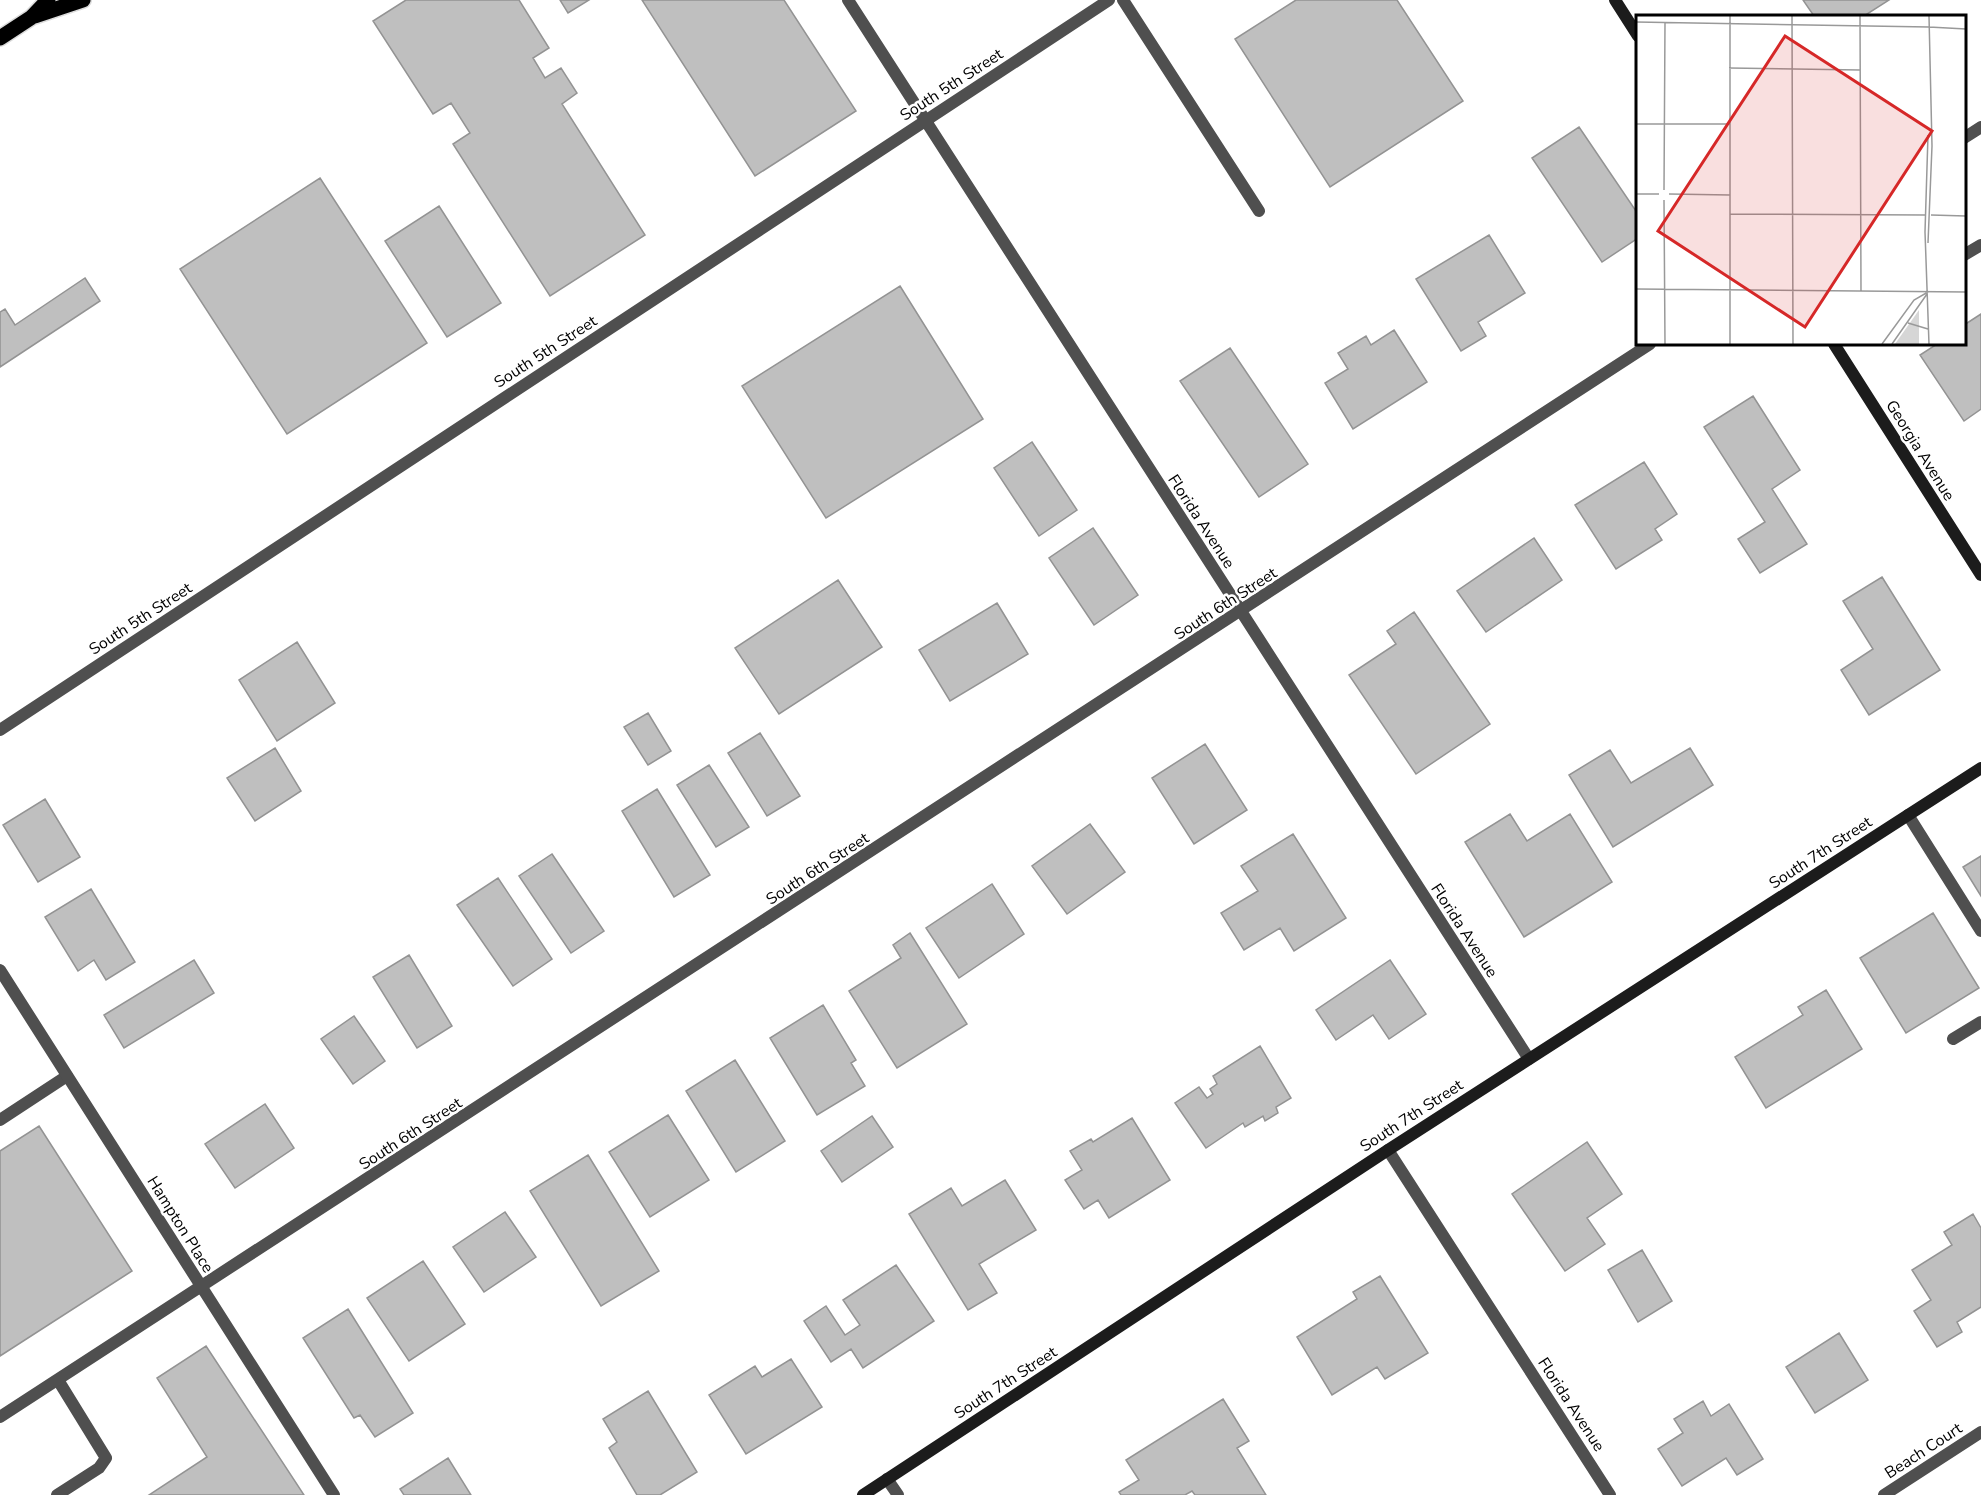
<svg xmlns="http://www.w3.org/2000/svg" width="1981" height="1495" font-family="'Nunito Sans',sans-serif">
	<style>
		.building { fill: #bfbfbf; stroke: #939393; stroke-width: 1.5 }
		.lines { fill: none; stroke-linecap: round; stroke-linejoin: round }
		.primary-casing { stroke: #dbdbdb; stroke-width: 18 }
		.lane { stroke: #4f4f4f; stroke-width: 12 }
		.street { stroke: #4f4f4f; stroke-width: 12 }
		.secondary { stroke: #1c1c1c; stroke-width: 12 }
		.primary { stroke: #000; stroke-width: 15 }
		.labels { text-anchor: middle; stroke-width: 5; stroke-linejoin: round; paint-order: stroke }
		.street-label { font-size: 16px; fill: #000; stroke: #fff }
		.inset-road { fill: none; stroke: #999; stroke-width: 1.5 }
		.view { fill: #d62828; fill-opacity: 0.15; stroke: #d62828; stroke-width: 3 }
		.inset-edge { fill: none; stroke: #000; stroke-width: 3 }
	</style>
	<rect width="100%" height="100%" fill="#fff"/>
	<path class="building" d="M406,0H519L549,48L533,58L545,78L561,68L577,93L562,104L645,235L550,296L453,144L470,133L451,103L433,114L373,21Z
		M560,0H589L568,13Z
		M642,0H784L856,111L755,176Z
		M1296,0H1397L1463,101L1330,187L1235,39Z
		M1803,0H1889L1864,16H1814Z
		M1579,127L1638,214V238L1602,262L1532,158Z
		M320,178L427,343L287,434L180,269Z
		M439,206L501,303L447,337L385,241Z
		M1489,235L1525,293L1478,322L1486,336L1461,351L1416,279Z
		M85,278L100,301L0,367V312L5,309L15,325Z
		M900,286L983,419L826,518L742,386Z
		M1981,314V409L1964,421L1920,355L1937,344H1964V325Z
		M1394,330L1427,382L1353,429L1325,383L1348,369L1338,353L1366,336L1371,345Z
		M1230,348L1308,464L1259,497L1180,381Z
		M1753,396L1800,470L1772,489L1807,544L1760,573L1738,539L1765,522L1704,427Z
		M1032,442L1077,510L1039,536L994,468Z
		M1644,462L1677,514L1655,529L1662,540L1616,569L1575,505Z
		M1093,528L1138,595L1094,625L1049,558Z
		M1534,538L1562,580L1486,632L1457,591Z
		M1882,577L1940,670L1869,715L1841,670L1873,649L1843,601Z
		M838,580L882,647L779,714L735,648Z
		M997,603L1028,654L950,701L919,650Z
		M1414,612L1490,724L1416,774L1349,675L1396,644L1387,631Z
		M297,642L335,703L277,741L239,680Z
		M648,713L671,751L648,765L624,727Z
		M760,733L800,796L767,816L728,753Z
		M1205,744L1247,810L1194,844L1152,778Z
		M275,748L301,791L255,821L227,778Z
		M1690,748L1713,785L1613,847L1569,775L1610,750L1631,783Z
		M709,765L749,827L716,847L677,785Z
		M657,789L710,875L674,897L622,811Z
		M45,799L80,857L38,882L3,825Z
		M1510,814L1527,841L1570,814L1612,882L1524,937L1465,842Z
		M1090,824L1125,872L1067,914L1032,866Z
		M1293,834L1346,918L1294,951L1280,928L1244,950L1221,913L1258,891L1241,866Z
		M552,854L604,931L571,953L519,876Z
		M1981,856V896L1963,867Z
		M498,878L552,959L513,986L457,905Z
		M992,884L1024,934L959,978L926,928Z
		M91,889L135,962L106,980L94,960L78,971L45,917Z
		M1933,913L1979,988L1906,1033L1860,958Z
		M910,933L967,1024L897,1068L849,991L901,958L893,945Z
		M409,955L452,1026L417,1048L373,977Z
		M194,960L214,993L124,1048L104,1015Z
		M1390,960L1426,1014L1389,1039L1373,1015L1336,1040L1316,1010Z
		M1826,990L1862,1049L1766,1108L1735,1057L1803,1015L1798,1007Z
		M823,1005L856,1060L851,1063L865,1086L817,1115L770,1038Z
		M354,1016L385,1061L353,1084L321,1039Z
		M1260,1046L1291,1098L1276,1107L1278,1113L1265,1121L1263,1116L1245,1127L1243,1123L1206,1148L1175,1103L1199,1087L1207,1098L1213,1094L1210,1089L1217,1084L1213,1076Z
		M735,1060L785,1141L736,1172L686,1091Z
		M265,1104L294,1148L235,1188L205,1144Z
		M668,1115L709,1180L650,1217L609,1152Z
		M872,1116L893,1147L842,1182L821,1151Z
		M1132,1118L1170,1180L1109,1218L1098,1200L1084,1209L1065,1180L1082,1170L1070,1151L1091,1139L1093,1142Z
		M39,1126L132,1271L0,1356V1151Z
		M1587,1142L1622,1194L1587,1218L1605,1244L1565,1271L1512,1194Z
		M588,1155L659,1271L601,1306L530,1191Z
		M1005,1180L1036,1230L979,1264L997,1293L968,1310L909,1214L951,1188L962,1206Z
		M505,1212L536,1257L484,1292L453,1247Z
		M1973,1214L1981,1228V1307L1957,1322L1962,1332L1937,1347L1914,1311L1931,1300L1912,1270L1952,1245L1944,1232Z
		M1642,1250L1672,1301L1638,1322L1608,1270Z
		M423,1261L465,1324L409,1361L367,1298Z
		M896,1265L934,1321L863,1368L851,1349L831,1362L804,1321L826,1306L845,1335L860,1325L843,1300Z
		M1380,1276L1428,1353L1385,1379L1377,1367L1332,1395L1297,1337L1357,1299L1353,1292Z
		M348,1309L413,1413L375,1437L360,1415L354,1418L303,1338Z
		M1839,1333L1868,1380L1815,1413L1786,1367Z
		M206,1346L304,1495H149L207,1457L157,1378Z
		M791,1359L822,1407L746,1454L709,1395L755,1366L762,1377Z
		M648,1391L697,1472L660,1495H637L609,1448L617,1442L603,1419Z
		M1223,1399L1249,1441L1237,1448L1266,1495H1195L1192,1491L1185,1495H1121L1119,1492L1139,1480L1126,1460Z
		M1703,1401L1711,1416L1729,1404L1763,1459L1737,1475L1726,1458L1682,1486L1658,1449L1683,1433L1674,1419Z
		M448,1458L471,1495H404L400,1489Z"/>
	<g class="lines">
		<defs>
			<path id="primary" d="M35,16L83,0
				M0,38L32,17L48,0"/>
		</defs>
		<use href="#primary" class="primary-casing"/>
		<path class="lane" d="M1123,0L1259,211
			M1964,255L1981,245
			M1908,815L1981,931
			M1953,1039L1981,1022
			M0,1120L67,1076
			M57,1495L99,1468L106,1458L58,1380"/>
		<path class="street" d="M848,0L1529,1059
			M1964,138L1981,127
			M0,730L1109,0
			M0,970L334,1495
			M1388,1150L1610,1495
			M0,1417C553,1063 1102,704 1650,344
			M887,1479L898,1495
			M1884,1495L1981,1432"/>
		<path class="secondary" d="M1615,0L1638,36
			M1834,344L1981,575
			M863,1495L1388,1150L1981,768"/>
		<use href="#primary" class="primary"/>
	</g>
	<g class="labels">
		<g class="street-label">
			<text transform="translate(951 84) rotate(-33)" y="6">South 5th Street</text>
			<text transform="translate(545 351) rotate(-33)" y="6">South 5th Street</text>
			<text transform="translate(1921 450) rotate(58)" y="6">Georgia Avenue</text>
			<text transform="translate(1202 521) rotate(57)" y="6">Florida Avenue</text>
			<text transform="translate(1225 603) rotate(-33)" y="6">South 6th Street</text>
			<text transform="translate(140 618) rotate(-33)" y="6">South 5th Street</text>
			<text transform="translate(1820 852) rotate(-33)" y="6">South 7th Street</text>
			<text transform="translate(817 868) rotate(-33)" y="6">South 6th Street</text>
			<text transform="translate(1465 930) rotate(57)" y="6">Florida Avenue</text>
			<text transform="translate(1411 1115) rotate(-33)" y="6">South 7th Street</text>
			<text transform="translate(410 1133) rotate(-33)" y="6">South 6th Street</text>
			<text transform="translate(181 1224) rotate(58)" y="6">Hampton Place</text>
			<text transform="translate(1005 1382) rotate(-33)" y="6">South 7th Street</text>
			<text transform="translate(1572 1404) rotate(57)" y="6">Florida Avenue</text>
			<text transform="translate(1923 1450) rotate(-33)" y="6">Beach Court</text>
		</g>
	</g>
	<g transform="translate(1636 15)">
		<rect width="330" height="330" fill="#fff"/>
		<path d="M283,295V329H259Z" fill="#d6d6d6"/>
		<path class="inset-road" d="M94,1V329M156,1L157,329M224,1L225,276M0,7L293,12M293,12L330,14M93,53L224,55M0,109H94M292,120L289,217L293,329M28,175L29,7M0,179H23M33,179L94,180M28,185L29,329M94,199L289,200M295,200L330,201M292,228L296,131L293,1M0,274L330,277M272,308L292,314M246,329L278,285L292,277M256,329L291,279"/>
		<path class="view" d="M149,21L296,116L169,312L22,216Z"/>
		<rect width="330" height="330" class="inset-edge"/>
	</g>
</svg>
